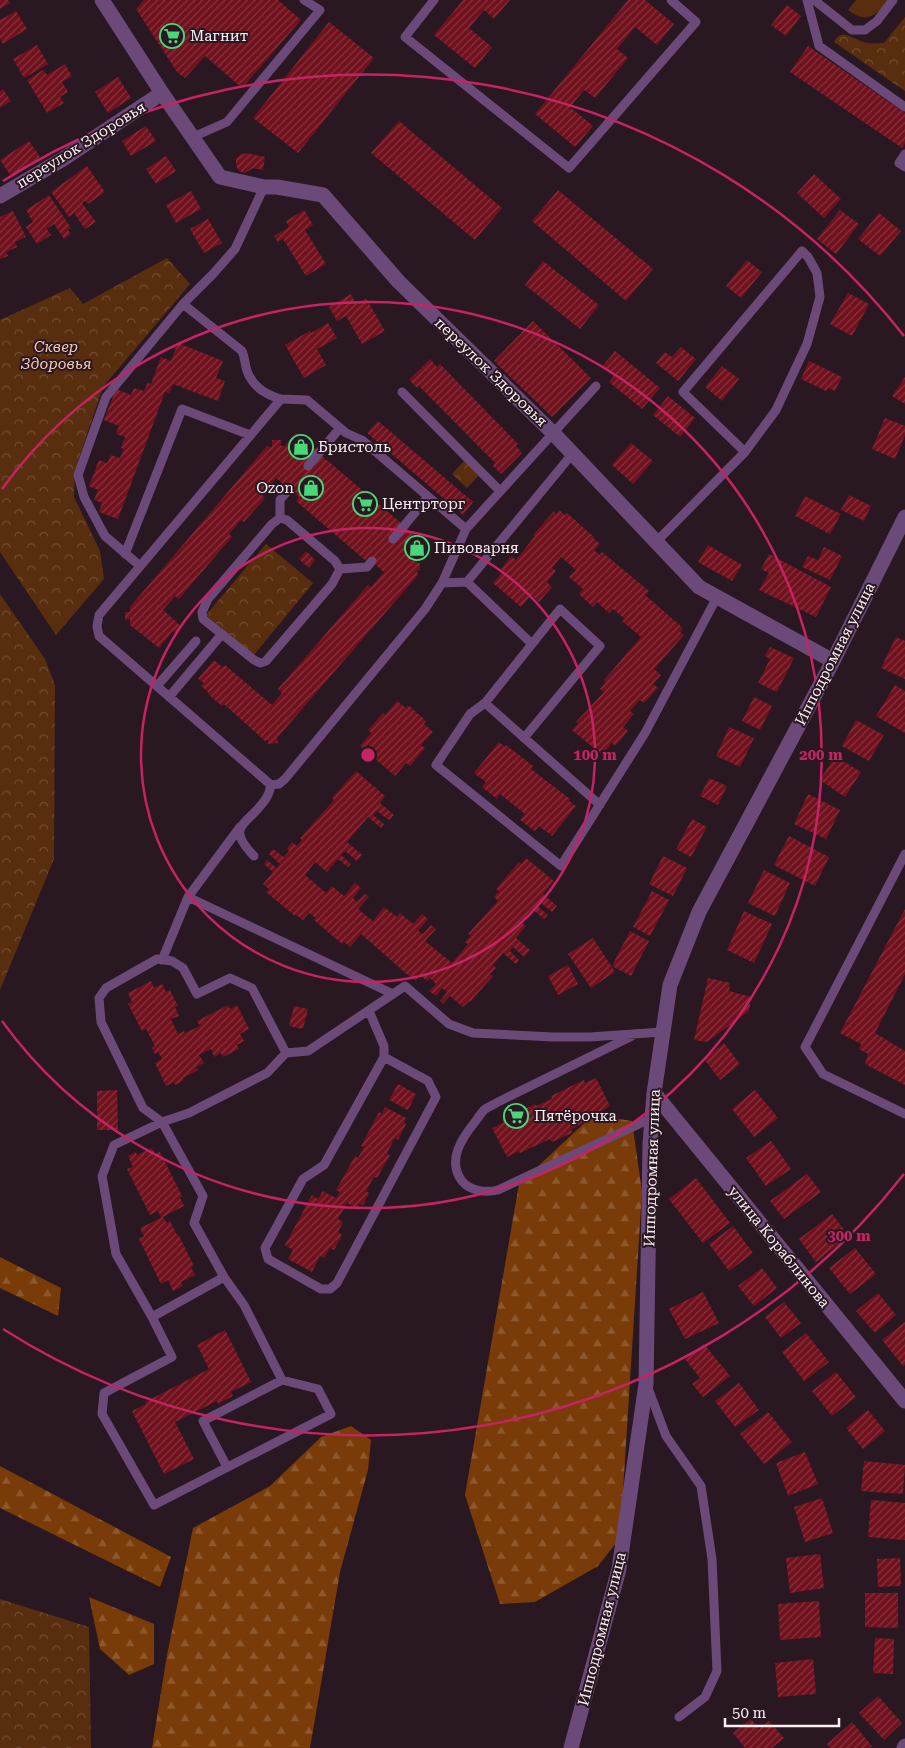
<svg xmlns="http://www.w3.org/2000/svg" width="905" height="1748" font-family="'Roboto Serif',serif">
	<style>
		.green { fill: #592e0f }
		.forest { fill: url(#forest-firs) }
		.park { fill: url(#park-crowns) }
		.building { fill: url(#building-hatch) }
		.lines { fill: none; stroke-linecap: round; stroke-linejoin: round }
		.lane { stroke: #6b4a7a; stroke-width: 9 }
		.street { stroke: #6b4a7a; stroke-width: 15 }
		.ring { fill: none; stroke: #c52363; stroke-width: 2.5 }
		.labels { text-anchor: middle; stroke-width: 4; stroke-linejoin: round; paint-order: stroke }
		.poi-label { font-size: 15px; fill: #faeef3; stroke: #291821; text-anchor: start }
		.street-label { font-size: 15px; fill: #faeef3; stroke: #291821 }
		.park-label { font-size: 15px; font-style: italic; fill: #f7caae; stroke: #291821 }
		.centre { fill: #c52363; stroke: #291821; stroke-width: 2.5 }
		.ring-label { font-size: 15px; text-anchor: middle; font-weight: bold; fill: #c52363; stroke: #291821; stroke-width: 4; stroke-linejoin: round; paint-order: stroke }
	</style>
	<defs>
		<pattern id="forest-firs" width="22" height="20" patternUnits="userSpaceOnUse" patternTransform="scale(1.25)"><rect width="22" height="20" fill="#793b07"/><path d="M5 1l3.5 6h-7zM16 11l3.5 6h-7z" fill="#8d582c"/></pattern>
		<pattern id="park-crowns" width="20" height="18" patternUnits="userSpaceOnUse" patternTransform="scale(1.25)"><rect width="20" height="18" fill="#592e0f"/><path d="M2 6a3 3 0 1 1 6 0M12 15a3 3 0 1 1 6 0" fill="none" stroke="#724d32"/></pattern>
		<pattern id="building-hatch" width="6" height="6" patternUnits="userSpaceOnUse" patternTransform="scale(1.25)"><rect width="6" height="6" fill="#71111d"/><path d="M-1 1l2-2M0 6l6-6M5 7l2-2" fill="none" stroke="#86343e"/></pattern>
	</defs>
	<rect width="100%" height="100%" fill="#291821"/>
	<path class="green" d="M856,0H889C876,16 866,24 848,10Z"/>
	<path class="forest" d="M593,1115L632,1121L642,1192L620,1538L598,1566L535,1602L500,1604L465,1495L519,1184Z
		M0,1257L61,1288L58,1316L0,1288Z
		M351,1426L371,1440L368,1470L340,1572L310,1748H152L167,1655L193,1528L270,1486L321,1437Z
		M0,1466L171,1557L160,1587L0,1508Z
		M89,1597L154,1624V1664L129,1675L100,1649Z"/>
	<path class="park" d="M905,17V91L834,42C841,28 852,38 863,42C869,44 878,43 884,43Z
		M167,258L190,284L103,387L75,470L74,497L100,551L104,579L56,635L0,552V320L70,288L83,304Z
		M464,461L479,475L467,488L452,474Z
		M266,544L313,583L254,655L206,615Z
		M0,594L45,659L55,685L54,859L0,990Z
		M0,1599L89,1627L91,1748H0Z"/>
	<path class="building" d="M0,0H8L10,3L0,9Z
		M144,0H278L301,20L242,88L205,56L185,78L177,72L136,9Z
		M463,0H510L494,19L484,10L469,28L492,47L475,68L434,35Z
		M628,0H645L674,24L657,45L635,27L617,49L628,58L595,98L584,90L570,107L593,126L575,147L535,114Z
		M787,5L801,16L786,36L771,25Z
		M16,11L27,29L3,44L0,39V20Z
		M329,22L374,58L298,153L253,118Z
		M37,45L48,64L24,78L13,59Z
		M808,46L905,113V143L902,148L790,72Z
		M65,64L72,76L62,82L68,92L60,97L64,103L47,113L27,80L43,70L47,75Z
		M118,77L131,98L108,113L95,92Z
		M3,89L11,101L0,108V91Z
		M399,121L502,208L475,240L371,153Z
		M146,126L156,141L131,156L122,141Z
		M29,141L40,157L11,176L0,160Z
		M246,153L265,157L263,170L253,168L245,173L239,171L236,166V159L240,155Z
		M166,156L176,171L156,184L146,169Z
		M87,166L105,192L88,204L85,201L82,203L96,222L85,229L74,213L69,217L51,192Z
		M814,174L841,199L824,218L797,193Z
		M558,190L653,269L626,301L532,221Z
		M191,191L201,209L176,223L166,205Z
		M49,195L71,228L68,230L71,234L64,239L54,224L47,229L51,235L37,244L26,227L33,222L26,210Z
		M304,210L313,225L305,230L326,264L306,276L283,239L278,242L274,236L289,227L286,221Z
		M840,210L859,224L836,254L817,239Z
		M13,211L26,237L15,242L17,247L6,252L8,256L0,259V217Z
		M879,213L901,231L880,256L858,239Z
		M208,219L222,243L204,253L190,229Z
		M747,260L762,272L741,298L726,286Z
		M543,261L599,305L580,329L525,285Z
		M848,293L869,304L852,336L830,324Z
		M351,294L356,304L366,298L385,331L362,344L346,316L337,321L329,307Z
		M533,321L591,378L552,417L494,361Z
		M328,323L337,338L317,349L326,365L304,378L285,345L310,331L311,333Z
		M178,343L223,361L216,378L225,381L218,401L173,384L169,393L165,392L118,519L99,512L102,503L94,500L98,490L89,486L99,460L107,463L111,455L120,458L124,449L121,448L125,437L116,434L119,426L104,420L116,389L131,395L134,388L144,391L148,383L151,384L161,357L171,361Z
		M681,347L696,359L678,381L656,363L665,352L672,357Z
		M615,351L660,388L642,409L609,382L614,376L602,367Z
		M430,359L437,367L440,364L518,444L516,446L522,453L501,474L493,466L495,463L419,386L417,388L409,380Z
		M809,361L842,377L835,391L828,388L826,391L801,379Z
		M722,366L739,379L722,401L705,387Z
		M905,377V404L892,396Z
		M668,396L695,418L680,437L653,415Z
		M885,418L905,426V435L895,459L872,449Z
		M378,421L473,502L463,515L367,433Z
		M296,433L317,450L312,469L322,456L401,523L390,536L393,539L407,529L427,546L417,559V563H420V570H417L418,575L277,738L278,743L268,744V740L265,741L224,704L222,706L208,694L209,693L201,686L204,683L198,679L214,660L222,667L225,665L272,705L282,693L278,689L368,585L371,587L384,572L368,558L366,561L296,501L299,497L276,478L262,495L265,498L244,522L241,520L229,534L232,537L218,553L179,599L175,596L163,610L182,627L176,634L173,631L159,648L130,625V619L125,620V612H130V607L267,446L272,447V440H281V446H285Z
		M631,443L653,461L633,484L612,465Z
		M849,495L871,506L864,521L841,510Z
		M805,496L841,514L830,534L795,516Z
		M559,510L565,515L567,513L594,537L593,538L600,544L594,550L600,555L602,552L649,591L645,595L683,628L680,632L684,635L654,669L661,675L653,684L658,688L644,703L640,700L630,711L634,714L623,727L628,731L615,746L612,743L602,755L572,730L578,724L576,722L604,692L600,689L606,682L604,680L641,637L622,621L625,619L613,609L609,613L597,602L593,607L579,594L583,589L569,577L576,570L561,557L552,568L556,571L547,582L552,587L539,602L531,595L521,607L493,583L503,571L501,569L511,556L516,560L535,536L533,535L554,511L556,514Z
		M708,545L742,565L732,581L698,562Z
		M824,547L842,556L830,580L802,567L808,556L818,560Z
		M306,551L315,560L309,568L299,559Z
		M769,554L831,587L816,617L759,590L769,573L761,569Z
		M896,637L905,641V679L881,668Z
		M770,647L794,658L777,692L758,683L770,659L765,656Z
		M895,685L905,691V733L876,716Z
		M754,697L772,706L760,730L742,721Z
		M397,701L406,708L408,705L426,721L424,724L433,732L421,745L425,748L410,766L406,763L395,776L360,746L371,733L368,730L383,713L385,715Z
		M856,720L884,735L869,761L842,746Z
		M729,727L754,738L740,767L716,756Z
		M499,742L505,747L506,745L533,766L531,769L570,799L569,801L576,806L552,836L539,826L535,831L520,820L525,814L500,794L497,799L482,787L486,782L474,773Z
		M835,756L861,772L845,797L820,780Z
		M356,771L385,796L380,803L394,815L389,820L377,811L373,815L384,824L381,828L368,817L347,842L362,855L357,861L345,851L341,855L351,864L348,867L338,859L327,872L315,862L305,875L326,893L332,886L344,896L355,883L361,888L353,898L357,902L365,894L369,897L358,909L373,921L384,907L397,917L400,913L413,924L422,914L428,919L418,931L423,934L431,925L436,929L425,941L452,963L468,944L465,942L471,936L468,934L498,901L494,897L499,891L496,889L519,862L521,864L526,858L554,881L543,894L557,906L552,912L541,903L538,907L548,915L544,919L532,909L521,922L526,926L516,938L530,950L524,957L513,947L510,951L519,960L516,964L503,953L493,965L496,968L490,974L493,976L470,1002L469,1001L463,1007L450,996L443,1004L440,1001L447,992L442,988L436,996L429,991L436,984L430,978L427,981L420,975L416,980L409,976L361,934L350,947L344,942L342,944L314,920L316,918L309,913L303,920L296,915L295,916L266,892L269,889L263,884L273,872L264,864L267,860L276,868L280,864L269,854L273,849L284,857L289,851L287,849L292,842L297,846L302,840L300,838L334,800L332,798Z
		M709,778L727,786L718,805L700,796Z
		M808,794L840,810L826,839L794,824Z
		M692,819L707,827L691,857L676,849Z
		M789,836L829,857L815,886L774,865Z
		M663,856L687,868L673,896L649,884Z
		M764,870L790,883L775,916L748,903Z
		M652,891L669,900L650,936L633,927Z
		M905,909V974L875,1033L905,1051V1085L865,1064L868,1054L859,1049L861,1044L840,1033Z
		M744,911L772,924L754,963L727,950Z
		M630,931L649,941L631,976L612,966Z
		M593,938L615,972L591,988L568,954Z
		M568,965L578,984L558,995L548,976Z
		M708,978L730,983L729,991L751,997L749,1011L707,1042L694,1040Z
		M151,981L154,988L162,984L166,992L170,990L178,1006L175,1007L179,1016L171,1019L178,1034L184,1031L185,1033L200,1026L197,1021L228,1005L230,1009L237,1005L249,1029L240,1034L244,1041L237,1045L239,1049L223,1057L221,1053L214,1057L211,1049L199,1055L204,1063L196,1067L198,1070L183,1078L184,1080L175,1085L174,1082L166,1086L155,1063L162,1059L158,1052L155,1054L152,1048L155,1046L146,1029L142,1031L128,1004L132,1002L128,993Z
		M294,1006L308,1009L303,1029L289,1026Z
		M724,1043L740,1064L720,1080L704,1059Z
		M596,1078L610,1106L600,1112L602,1114L571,1129L572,1133L552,1142L550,1139L520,1153L519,1151L507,1157L492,1128L503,1123L502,1120L535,1104L536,1106L552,1099L551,1096L584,1080L585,1083Z
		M398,1084L416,1094L408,1110L389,1100Z
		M117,1090L118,1130H97V1091Z
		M755,1090L778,1118L754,1137L732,1109Z
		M385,1107L406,1118L404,1123L406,1124L398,1140L395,1138L387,1153L390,1155L377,1178L374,1177L366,1191L369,1193L363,1205L359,1204L357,1209L347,1203L338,1219L343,1222L338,1232L342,1235L334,1250L330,1248L324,1258L320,1256L312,1272L288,1259L293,1250L285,1245L312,1195L318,1199L323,1191L336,1198L340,1192L336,1190L355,1156L358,1158L364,1147L361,1146L379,1112L382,1114Z
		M771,1141L791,1169L766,1186L746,1158Z
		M152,1148L155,1154L160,1152L182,1196L180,1198L184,1206L163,1217L167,1223L170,1221L177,1235L178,1234L194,1266L191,1267L195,1275L181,1282L183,1286L173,1291L168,1280L161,1284L139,1239L144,1236L140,1228L161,1218L158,1211L150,1215L127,1169L133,1167L128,1156L136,1152L137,1155Z
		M807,1174L821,1192L784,1219L770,1201Z
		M696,1178L730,1223L703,1243L669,1199Z
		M832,1214L849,1236L816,1262L799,1239Z
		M733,1226L753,1253L729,1271L709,1244Z
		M855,1248L876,1274L850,1294L829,1268Z
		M762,1268L777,1288L754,1306L738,1286Z
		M703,1292L719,1323L685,1339L669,1309Z
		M878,1293L896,1315L875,1333L856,1311Z
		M784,1302L801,1323L781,1338L765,1317Z
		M905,1322V1365L903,1366L882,1340Z
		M225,1330L251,1382L231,1392L233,1396L218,1404L217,1401L175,1422L194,1459L164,1474L132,1411L146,1404L145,1402L209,1369L197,1345Z
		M806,1333L829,1362L804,1381L782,1352Z
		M704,1344L730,1376L703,1397L692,1384L700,1378L685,1359Z
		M836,1372L856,1397L832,1416L812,1391Z
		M739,1383L759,1410L735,1427L715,1401Z
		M868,1410L885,1431L863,1449L846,1428Z
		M768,1412L792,1442L764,1464L740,1434Z
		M805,1452L818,1484L788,1496L776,1463Z
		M864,1461L905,1465L903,1494L861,1491Z
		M822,1498L833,1533L805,1542L794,1507Z
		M871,1500L905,1503V1540L868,1537Z
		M820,1554L824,1588L790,1593L786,1558Z
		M900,1558L901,1586L878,1587L877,1559Z
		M865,1593H898V1628L865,1627Z
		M819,1601L821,1637L780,1640L778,1604Z
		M875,1638L894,1639L893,1674L873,1673Z
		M813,1659L816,1694L778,1697L775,1663Z
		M878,1696L902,1723L884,1740L859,1713Z
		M751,1719L759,1729L769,1721L784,1738L772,1748H745L733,1733Z
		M852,1722L872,1746L869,1748H830L827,1744Z"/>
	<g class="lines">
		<path class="lane" d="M434,0L405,37L569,168L696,22L671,0
			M807,0L819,46L905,107
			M814,0L852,30H865L877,21L893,0
			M193,137L227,122L320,10L304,0
			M905,154L899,163L905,167
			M183,304L242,351C245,358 245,365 247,371C253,387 266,395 281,399
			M402,392L500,491
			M308,466L340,428
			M280,518L287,520L335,561L340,569L332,584L266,661L260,663L254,660L203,619L202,612L208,599L272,524Z
			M280,518V500L289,489
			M393,539L428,497
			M657,541L745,452L776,410L807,344L820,297L817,273L808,257L802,251L683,392L745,452
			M125,554L182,409L250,435
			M140,566L105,536L84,497L78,475L106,397L183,304L213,274L235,249L264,187
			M340,569L367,567L372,561
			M467,582L573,453
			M442,583L467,582L532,644L485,703L470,714L436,765L561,866L645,733L717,597
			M157,686L196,641
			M169,697L222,634
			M485,703L600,805
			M524,738L600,646L560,609L532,644
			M271,785L99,636L97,626L99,615L281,399L307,400L346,433L362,440L466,529
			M271,785L279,784L285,779L425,609L442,583L466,529L596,386
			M905,854L805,1047L823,1074L905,1114
			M254,856C224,825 248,825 265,800C268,796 270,790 271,785
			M188,897L393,994
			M162,960L188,897L240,827
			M369,1011L384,1046V1057L324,1165L303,1179L265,1248L268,1259L321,1289H330L337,1283L436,1097L428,1081L384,1057
			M632,1036L498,1102C493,1105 488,1107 484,1110C481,1113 478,1118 475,1122C461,1139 447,1161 462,1181C470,1191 486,1193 498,1190L652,1118
			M286,1053L267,1073L189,1113L162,1122L143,1108L101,1022L99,998L106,988L157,959L172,961L183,968L197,994L230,978L252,988L286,1053L308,1051L405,986L449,1024L473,1033L553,1037H590L662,1032
			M152,1317L224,1277
			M648,1388L666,1436L701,1486L712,1559L717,1671L705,1697L679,1717
			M227,1467L203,1421L282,1380L318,1389L331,1414L154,1505L102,1414L104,1393L172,1357L152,1317L116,1254L102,1176L114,1145L162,1122L203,1196L194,1223L224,1277L244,1305L282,1380"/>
		<path class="street" d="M102,0L162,93L220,177L264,187H277L323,195L398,281L554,434L699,587L833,661
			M0,196L63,159L162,93
			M654,1093L905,1401
			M571,1748L619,1569L646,1384L650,1144L654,1093L670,985L699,912L833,661L905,517
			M904,1748L905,1746"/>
	</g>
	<g class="ring">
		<circle cx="368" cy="755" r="227"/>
		<path d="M2 489A453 453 0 1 1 2 1021"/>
		<path d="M904 1174A680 680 0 0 1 3 1329M3 181A680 680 0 0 1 904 336"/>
	</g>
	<defs>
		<symbol id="supermarket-ring" viewBox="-11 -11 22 22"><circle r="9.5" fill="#291821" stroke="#48d779" stroke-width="1.5"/><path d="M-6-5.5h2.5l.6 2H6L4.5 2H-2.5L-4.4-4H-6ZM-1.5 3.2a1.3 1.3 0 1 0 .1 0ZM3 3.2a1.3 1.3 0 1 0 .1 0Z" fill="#48d779"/></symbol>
		<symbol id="shop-ring" viewBox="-11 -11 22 22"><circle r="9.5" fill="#291821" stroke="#48d779" stroke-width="1.5"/><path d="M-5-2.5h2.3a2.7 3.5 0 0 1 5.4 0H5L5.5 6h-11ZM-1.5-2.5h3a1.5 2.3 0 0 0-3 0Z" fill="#48d779"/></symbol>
	</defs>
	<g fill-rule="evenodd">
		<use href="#supermarket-ring" x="158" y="22" width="28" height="28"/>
		<use href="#shop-ring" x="287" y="433" width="28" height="28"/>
		<use href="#shop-ring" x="297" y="474" width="28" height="28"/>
		<use href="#supermarket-ring" x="351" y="490" width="28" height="28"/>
		<use href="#shop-ring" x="403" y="534" width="28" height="28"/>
		<use href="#supermarket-ring" x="502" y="1102" width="28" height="28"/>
	</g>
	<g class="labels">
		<g class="poi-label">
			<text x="190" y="41">Магнит</text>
			<text x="318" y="452">Бристоль</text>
			<text x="294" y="493" text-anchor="end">Ozon</text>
			<text x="382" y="509">Центрторг</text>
			<text x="434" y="553">Пивоварня</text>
			<text x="534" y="1121">Пятёрочка</text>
		</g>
		<g class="street-label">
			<text transform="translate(81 145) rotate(-32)" y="5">переулок Здоровья</text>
			<text transform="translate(491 372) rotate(44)" y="5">переулок Здоровья</text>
			<text transform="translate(835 654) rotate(-63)" y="5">Ипподромная улица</text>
			<text transform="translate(652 1168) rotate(-88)" y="5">Ипподромная улица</text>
			<text transform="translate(779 1247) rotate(51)" y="5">улица Кораблинова</text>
			<text transform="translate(602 1629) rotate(-76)" y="5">Ипподромная улица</text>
		</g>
		<g class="park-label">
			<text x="56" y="352">Сквер<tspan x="56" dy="17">Здоровья</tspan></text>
		</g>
	</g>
	<circle cx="368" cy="755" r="8" class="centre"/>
	<g class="ring-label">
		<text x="595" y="760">100 m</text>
		<text x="821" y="760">200 m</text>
		<text x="849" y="1241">300 m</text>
	</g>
	<path d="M725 1718v8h114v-8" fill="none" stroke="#faeef3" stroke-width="2.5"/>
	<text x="732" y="1718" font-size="15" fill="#faeef3" stroke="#291821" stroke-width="4" paint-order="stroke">50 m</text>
</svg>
